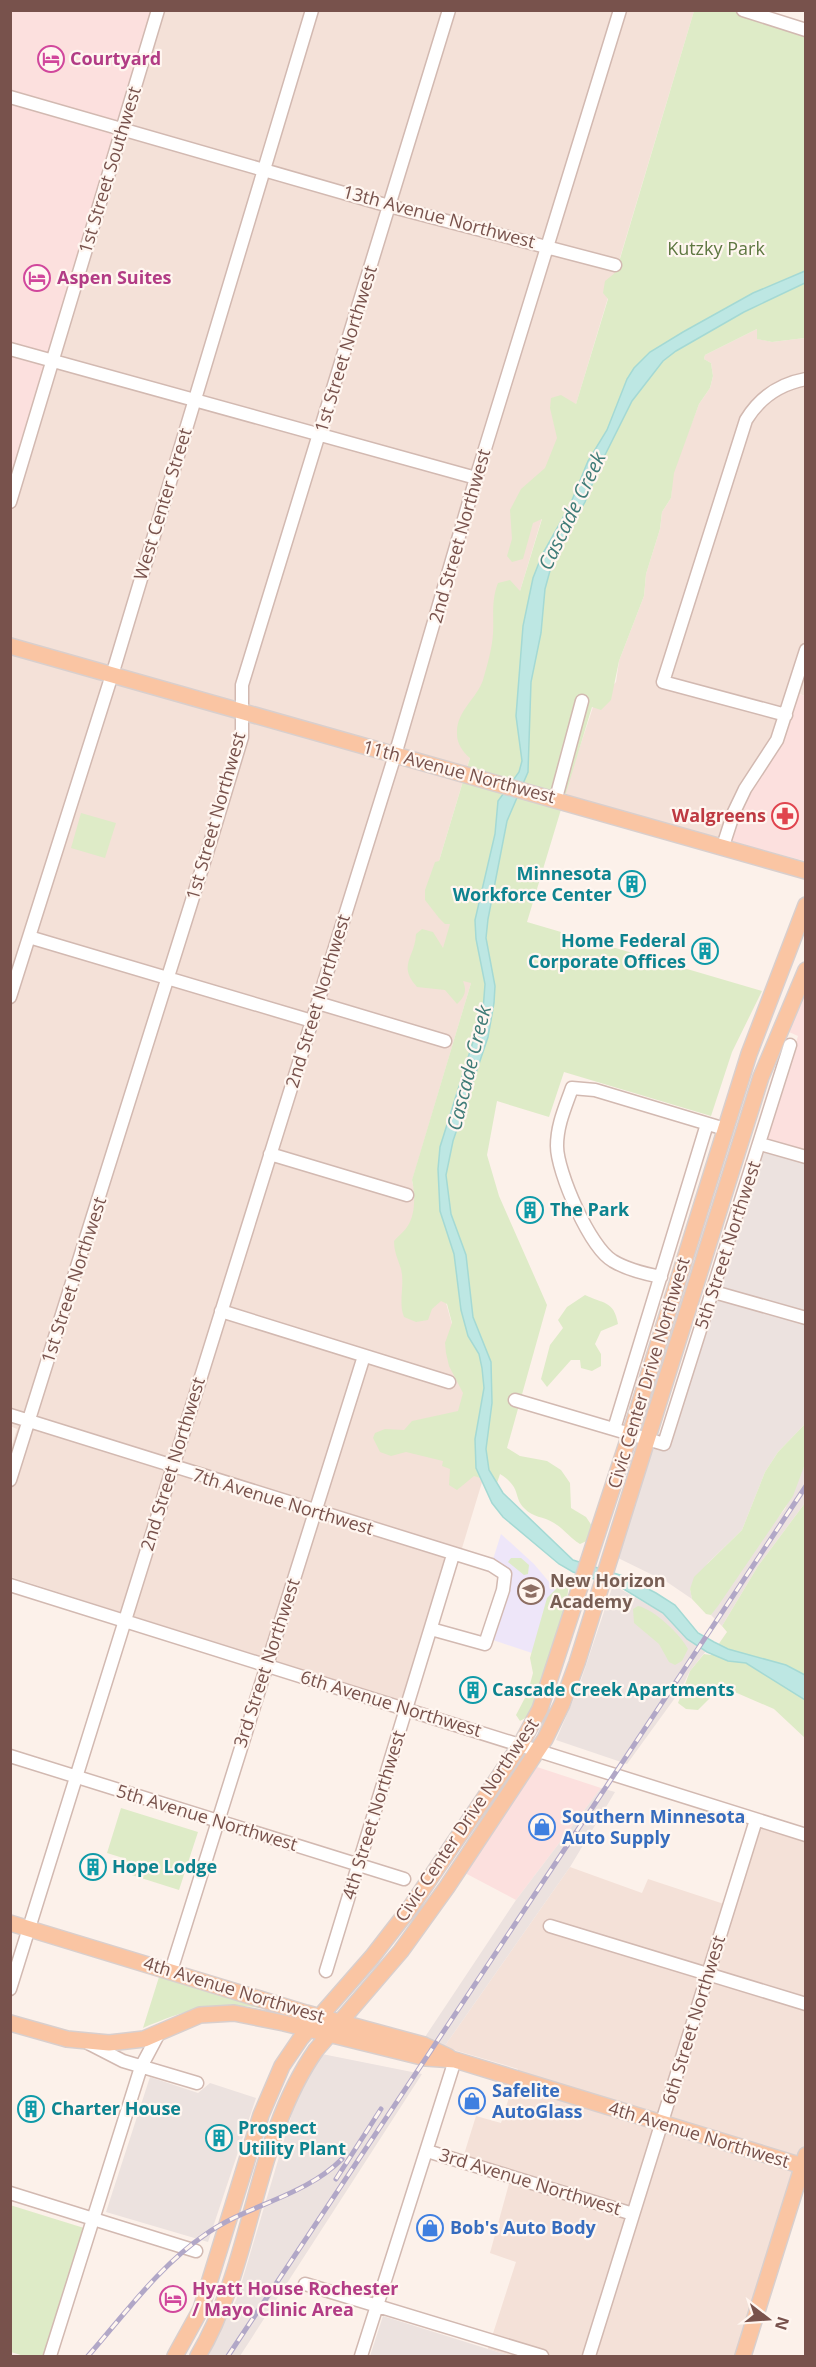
<svg xmlns="http://www.w3.org/2000/svg" width="816" height="2367" font-family="'Open Sans',sans-serif">
	<style>
		.residential { fill: #f4e1d8 }
		.commercial { fill: #fce0de }
		.industrial { fill: #ece2df }
		.education { fill: #eee6f9 }
		.green { fill: #deebc7 }
		.water { fill: #bde7e3; stroke: #a4d9d4; stroke-width: 1.5 }
		.lines { fill: none; stroke-linecap: round; stroke-linejoin: round }
		.minor-casing { stroke: #d2b9b1; stroke-width: 15 }
		.major-casing { stroke: #d9cfcd; stroke-width: 18 }
		.minor { stroke: #fff; stroke-width: 12 }
		.major { stroke: #fac5a3; stroke-width: 15 }
		.rail-casing { stroke: #b1a7c7; stroke-width: 5 }
		.rail { stroke: #fff6f0; stroke-width: 3; stroke-dasharray: 9; stroke-linecap: butt }
		.labels { text-anchor: middle; stroke-width: 4.5; stroke-linejoin: round; paint-order: stroke }
		.hotel-label { font-size: 18px; font-weight: bold; fill: #b23c85; stroke: #fff6f0; text-anchor: start }
		.street-label { font-size: 18px; fill: #78524c; stroke: #fff6f0 }
		.park-label { font-size: 18px; fill: #5e7741; stroke: #fff6f0 }
		.health-label { font-size: 18px; font-weight: bold; fill: #be3a42; stroke: #fff6f0; text-anchor: end }
		.culture-label { font-size: 18px; font-weight: bold; fill: #0d838f; stroke: #fff6f0; text-anchor: start }
		.education-label { font-size: 18px; font-weight: bold; fill: #785e54; stroke: #fff6f0; text-anchor: start }
		.shop-label { font-size: 18px; font-weight: bold; fill: #366cbe; stroke: #fff6f0; text-anchor: start }
		.water-label { font-size: 20px; font-style: italic; fill: #407c78; stroke: #fff6f0 }
	</style>
	<rect width="100%" height="100%" fill="#fcf1ea"/>
	<path class="residential" d="M151,11H694L430,891L458,900L471,983L412,1181L467,1378L483,1479L414,1706L11,1577L10,1451L17,1429L10,1426L11,477Z
		M757,329L758,339L772,342L805,338V696L797,693L780,746L744,803L728,841L564,795L593,707L616,682L619,661L644,596L646,574L660,529L662,512L671,498L673,473L680,454L699,404L710,388L713,376L711,363L704,359L705,355Z
		M749,1823L805,1841L806,2138L748,2356H511L488,2349L516,2262L490,2253L510,2180L461,2164L476,2116L501,2123L518,2069L444,2047L570,1867L642,1893L648,1879L724,1904Z"/>
	<path class="commercial" d="M11,11H151L11,477Z
		M796,693L805,696V861L728,841L744,803L780,746Z
		M805,992V1161L762,1149L798,1036L789,1032Z
		M537,1767L601,1788L516,1900L465,1873Z"/>
	<path class="industrial" d="M762,1149L805,1161V1424L778,1452L765,1472L742,1530L708,1563L690,1589L692,1599L667,1582L618,1558L654,1445L665,1448Z
		M805,1464V1503L758,1566L722,1626L711,1615L763,1536L785,1509Z
		M613,1585L663,1613L687,1639L706,1651L690,1671L680,1691L627,1764L556,1740L578,1689Z
		M601,1788L615,1792L570,1867L444,2047L423,2040L516,1900Z
		M322,2054L422,2074L240,2356H208L237,2298L296,2100L308,2073Z
		M150,2077L198,2093L210,2083L256,2098L208,2242L106,2212Z
		M383,2316L488,2349L511,2356H370Z"/>
	<path class="education" d="M501,1534L534,1564L560,1595L541,1656L490,1639L509,1577L490,1569Z"/>
	<path class="green" d="M694,11H743L805,30V338L772,342L757,339V329L705,355L704,359L711,363L713,376L710,388L699,404L674,473L671,498L662,512L660,529L646,574L644,596L619,661L611,700L601,710L592,707L527,922L762,991L732,1052L711,1116L564,1072L549,1117L497,1101L487,1155L499,1196L547,1305L507,1448L520,1456L547,1461L561,1470L570,1483L571,1508L586,1517L594,1529L591,1539L580,1544C570,1538 564,1529 554,1523C543,1516 533,1518 524,1508C513,1497 522,1488 500,1474L497,1483L474,1476L457,1490L449,1485L450,1469L442,1466L443,1461L406,1452L391,1456L380,1452L373,1438L375,1433L385,1429L404,1430L412,1421L458,1411L463,1393L449,1366L446,1353L445,1343L452,1323L447,1304L441,1301L432,1309L428,1320L416,1322L404,1317C398,1302 405,1285 401,1269C398,1259 394,1252 394,1241C398,1236 404,1232 407,1227C416,1215 415,1193 412,1180L471,983L463,981C467,991 465,997 457,1004L445,990L417,987C397,965 415,958 416,934L422,929L433,932L443,948L450,924H445L439,918L425,900V890L435,862L439,861L470,758C463,752 457,744 457,734C456,711 476,700 483,680C487,666 492,649 493,634C494,616 491,601 498,583L510,580L520,591L542,519L533,523L523,559L512,562L507,556L512,539L510,510L521,489L545,468L557,438L550,408L551,398L561,395L576,404L608,299L603,293L605,281L616,272Z
		M81,813L116,823L105,858L71,848Z
		M585,1295C603,1304 614,1300 618,1324L601,1331L595,1344L601,1354V1366L592,1371L581,1368L580,1360H571L547,1387L541,1379L550,1345L563,1328L558,1320L567,1307Z
		M805,1424V1464L793,1496L718,1606L711,1615L706,1614L692,1599L690,1589L694,1577L742,1530L765,1472L778,1452Z
		M805,1503V1738L774,1709L730,1690L716,1692L698,1710L686,1709L678,1703L690,1671L704,1654L711,1655L727,1632L722,1626L758,1566Z
		M511,1558H521L529,1565L528,1574L524,1575L508,1562Z
		M563,1582L568,1587C570,1604 539,1703 528,1716C526,1718 523,1719 520,1721L516,1715L528,1692L533,1673L530,1658L547,1598Z
		M638,1606C654,1609 681,1635 688,1649L682,1661L675,1665L669,1662L659,1644L634,1623L633,1609Z
		M121,1808L198,1832L179,1890L119,1871L123,1858L107,1853Z
		M159,1977L261,2006L260,2008C213,2001 186,2010 143,2028Z
		M10,2205L84,2228L44,2356H24L11,2352Z"/>
	<path class="water" d="M805,271V283L744,312L676,351L663,361L632,401L600,465L585,502L554,556L545,589L541,633L531,682L528,772L507,821L488,919L486,938L495,986L494,1003L488,1037L453,1141L446,1175L451,1214L466,1255L473,1317L491,1362L492,1403L486,1449L489,1470L503,1493L573,1560L623,1576L656,1593L675,1605L698,1633L714,1642L728,1649L786,1665L805,1675V1700L746,1663L728,1661L707,1652L687,1639L663,1613L622,1588L573,1572L559,1564L503,1517L492,1503L476,1468L475,1439L484,1388L482,1368L479,1354L468,1336L461,1310L454,1254L440,1211L438,1169L440,1147L483,1010L485,984L476,939L475,920L495,834L498,801L519,772L522,761L516,716L523,626L533,578L542,555L570,505L588,461L607,430L627,379L634,368L650,352L683,332L753,293Z"/>
	<g class="lines">
		<defs>
			<path id="minor" d="M743,10L806,30
				M10,97L389,206L615,265
				M10,349L476,478
				M10,502L158,10
				M786,715L663,682L746,420C760,397 779,384 806,379
				M556,798L582,701
				M723,846L734,812L745,789L777,740L806,650
				M29,937L312,1021
				M10,997L116,662L312,10
				M318,1003L445,1041
				M760,1144L806,1157
				M270,1154L407,1195
				M661,1277C646,1274 626,1269 613,1261C590,1248 557,1172 557,1146C557,1125 565,1108 572,1088L595,1090L725,1129
				M714,1292L806,1318
				M221,1311L449,1382
				M515,1400L664,1444L790,1045
				M10,1415L491,1565L505,1574L503,1590L485,1644L431,1629
				M614,1429L707,1124
				M10,1480L210,843L242,737V685L449,10
				M10,1585L806,1835
				M10,1756L404,1879
				M550,1926L806,2004
				M171,1971L364,1356
				M326,1971L453,1555
				M10,1989L395,755L476,478L620,10
				M88,2043L123,2061L197,2083
				M427,2151L633,2214
				M10,2193L196,2251
				M305,2284L542,2356
				M50,2356L141,2067L159,2033
				M361,2356L455,2060
				M589,2356L756,1820"/>
			<path id="major" d="M10,646L806,871
				M10,1923L306,2013L424,2045L449,2057
				M10,2023L67,2039L109,2043L144,2039L200,2015L234,2013L284,2023L426,2058L455,2060L806,2167
				M175,2356L201,2309L261,2115L282,2066L301,2038L372,1957L410,1908L521,1744L540,1709L630,1434L749,1054L806,905
				M198,2356C254,2262 253,2140 316,2050L401,1951L447,1887L545,1739L562,1704L577,1663L761,1077L806,970
				M743,2356L806,2155"/>
		</defs>
		<use href="#minor" class="minor-casing"/>
		<use href="#major" class="major-casing"/>
		<use href="#minor" class="minor"/>
		<use href="#major" class="major"/>
		<defs>
			<path id="rail" d="M336,2179L381,2109
				M88,2356C125,2314 159,2266 206,2234C249,2204 304,2197 342,2159
				M228,2356L806,1486"/>
		</defs>
		<use href="#rail" class="rail-casing"/>
		<use href="#rail" class="rail"/>
	</g>
	<defs>
		<symbol id="hotel-ring" viewBox="-11 -11 22 22"><circle r="9.5" fill="#fff6f0" stroke="#d1479c" stroke-width="1.5"/><path d="M-6-4.5h1.5V1H6V5H4.5V3h-9V5H-6ZM-4 0a1.8 1.8 0 1 1 3.6 0ZM.5 0V-2.5h3Q6-2.5 6 0Z" fill="#d1479c"/></symbol>
		<symbol id="pharmacy-ring" viewBox="-11 -11 22 22"><circle r="9.5" fill="#fff6f0" stroke="#e0444e" stroke-width="1.5"/><path d="M-2-6h4v4h4v4h-4v4h-4v-4h-4v-4h4Z" fill="#e0444e"/></symbol>
		<symbol id="building-ring" viewBox="-11 -11 22 22"><circle r="9.5" fill="#fff6f0" stroke="#0f9aa8" stroke-width="1.5"/><path d="M-4-6H4V6H1V3H-1V6H-4ZM-2.5-4.3h1.7v1.8h-1.7ZM.8-4.3h1.7v1.8H.8ZM-2.5-1h1.7V.8h-1.7ZM.8-1h1.7V.8H.8Z" fill="#0f9aa8"/></symbol>
		<symbol id="school-ring" viewBox="-11 -11 22 22"><circle r="9.5" fill="#fff6f0" stroke="#8d6e63" stroke-width="1.5"/><path d="M0-5L7-2L0 1L-7-2ZM-4 1L0 2.5L4 1V4Q0 6-4 4Z" fill="#8d6e63"/></symbol>
		<symbol id="shop-ring" viewBox="-11 -11 22 22"><circle r="9.5" fill="#fff6f0" stroke="#3f7fe0" stroke-width="1.5"/><path d="M-5-2.5h2.3a2.7 3.5 0 0 1 5.4 0H5L5.5 6h-11ZM-1.5-2.5h3a1.5 2.3 0 0 0-3 0Z" fill="#3f7fe0"/></symbol>
	</defs>
	<g fill-rule="evenodd">
		<use href="#hotel-ring" x="36" y="44" width="30" height="30"/>
		<use href="#hotel-ring" x="22" y="263" width="30" height="30"/>
		<use href="#pharmacy-ring" x="770" y="801" width="30" height="30"/>
		<use href="#building-ring" x="617" y="869" width="30" height="30"/>
		<use href="#building-ring" x="690" y="936" width="30" height="30"/>
		<use href="#building-ring" x="515" y="1195" width="30" height="30"/>
		<use href="#school-ring" x="516" y="1576" width="30" height="30"/>
		<use href="#building-ring" x="458" y="1675" width="30" height="30"/>
		<use href="#shop-ring" x="527" y="1812" width="30" height="30"/>
		<use href="#building-ring" x="78" y="1852" width="30" height="30"/>
		<use href="#shop-ring" x="457" y="2086" width="30" height="30"/>
		<use href="#building-ring" x="16" y="2094" width="30" height="30"/>
		<use href="#building-ring" x="204" y="2123" width="30" height="30"/>
		<use href="#shop-ring" x="415" y="2213" width="30" height="30"/>
		<use href="#hotel-ring" x="158" y="2284" width="30" height="30"/>
	</g>
	<g class="labels">
		<g class="hotel-label">
			<text x="70" y="65">Courtyard</text>
			<text x="57" y="284">Aspen Suites</text>
			<text x="192" y="2295">Hyatt House Rochester<tspan x="192" dy="21">/ Mayo Clinic Area</tspan></text>
		</g>
		<g class="street-label">
			<text transform="translate(110 170) rotate(-73)" y="6">1st Street Southwest</text>
			<text transform="translate(439 217) rotate(15)" y="6">13th Avenue Northwest</text>
			<text transform="translate(346 349) rotate(-73)" y="6">1st Street Northwest</text>
			<text transform="translate(163 504) rotate(-73)" y="6">West Center Street</text>
			<text transform="translate(460 536) rotate(-74)" y="6">2nd Street Northwest</text>
			<text transform="translate(459 772) rotate(15)" y="6">11th Avenue Northwest</text>
			<text transform="translate(216 816) rotate(-74)" y="6">1st Street Northwest</text>
			<text transform="translate(318 1001) rotate(-73)" y="6">2nd Street Northwest</text>
			<text transform="translate(728 1245) rotate(-72)" y="6">5th Street Northwest</text>
			<text transform="translate(74 1280) rotate(-72)" y="6">1st Street Northwest</text>
			<text transform="translate(649 1373) rotate(-73)" y="6">Civic Center Drive Northwest</text>
			<text transform="translate(173 1464) rotate(-73)" y="6">2nd Street Northwest</text>
			<text transform="translate(283 1502) rotate(17)" y="6">7th Avenue Northwest</text>
			<text transform="translate(267 1663) rotate(-72)" y="6">3rd Street Northwest</text>
			<text transform="translate(391 1704) rotate(17)" y="6">6th Avenue Northwest</text>
			<text transform="translate(374 1815) rotate(-73)" y="6">4th Street Northwest</text>
			<text transform="translate(207 1818) rotate(17)" y="6">5th Avenue Northwest</text>
			<text transform="translate(467 1820) rotate(-56)" y="6">Civic Center Drive Northwest</text>
			<text transform="translate(234 1990) rotate(17)" y="6">4th Avenue Northwest</text>
			<text transform="translate(694 2020) rotate(-73)" y="6">6th Street Northwest</text>
			<text transform="translate(699 2135) rotate(17)" y="6">4th Avenue Northwest</text>
			<text transform="translate(530 2182) rotate(17)" y="6">3rd Avenue Northwest</text>
		</g>
		<g class="park-label">
			<text x="716" y="255">Kutzky Park</text>
		</g>
		<g class="health-label">
			<text x="766" y="822">Walgreens</text>
		</g>
		<g class="culture-label">
			<text x="612" y="880" text-anchor="end">Minnesota<tspan x="612" dy="21">Workforce Center</tspan></text>
			<text x="686" y="947" text-anchor="end">Home Federal<tspan x="686" dy="21">Corporate Offices</tspan></text>
			<text x="550" y="1216">The Park</text>
			<text x="492" y="1696">Cascade Creek Apartments</text>
			<text x="112" y="1873">Hope Lodge</text>
			<text x="51" y="2115">Charter House</text>
			<text x="238" y="2134">Prospect<tspan x="238" dy="21">Utility Plant</tspan></text>
		</g>
		<g class="education-label">
			<text x="550" y="1587">New Horizon<tspan x="550" dy="21">Academy</tspan></text>
		</g>
		<g class="shop-label">
			<text x="562" y="1823">Southern Minnesota<tspan x="562" dy="21">Auto Supply</tspan></text>
			<text x="492" y="2097">Safelite<tspan x="492" dy="21">AutoGlass</tspan></text>
			<text x="450" y="2234">Bob's Auto Body</text>
		</g>
		<g class="water-label">
			<text transform="translate(572 511) rotate(-64)" y="7">Cascade Creek</text>
			<text transform="translate(469 1068) rotate(-76)" y="7">Cascade Creek</text>
		</g>
	</g>
	<rect width="816" height="2367" fill="none" stroke="#78524c" stroke-width="24"/>
	<g transform="translate(768 2319) rotate(107)" stroke="#fff6f0" stroke-width="4.5" paint-order="stroke">
	<path d="M0-4.5L10 22L0 15L-10 22Z" fill="#78524c"/>
	<text y="-9" font-size="16" font-weight="bold" text-anchor="middle" fill="#78524c">N</text>
	</g>
</svg>
